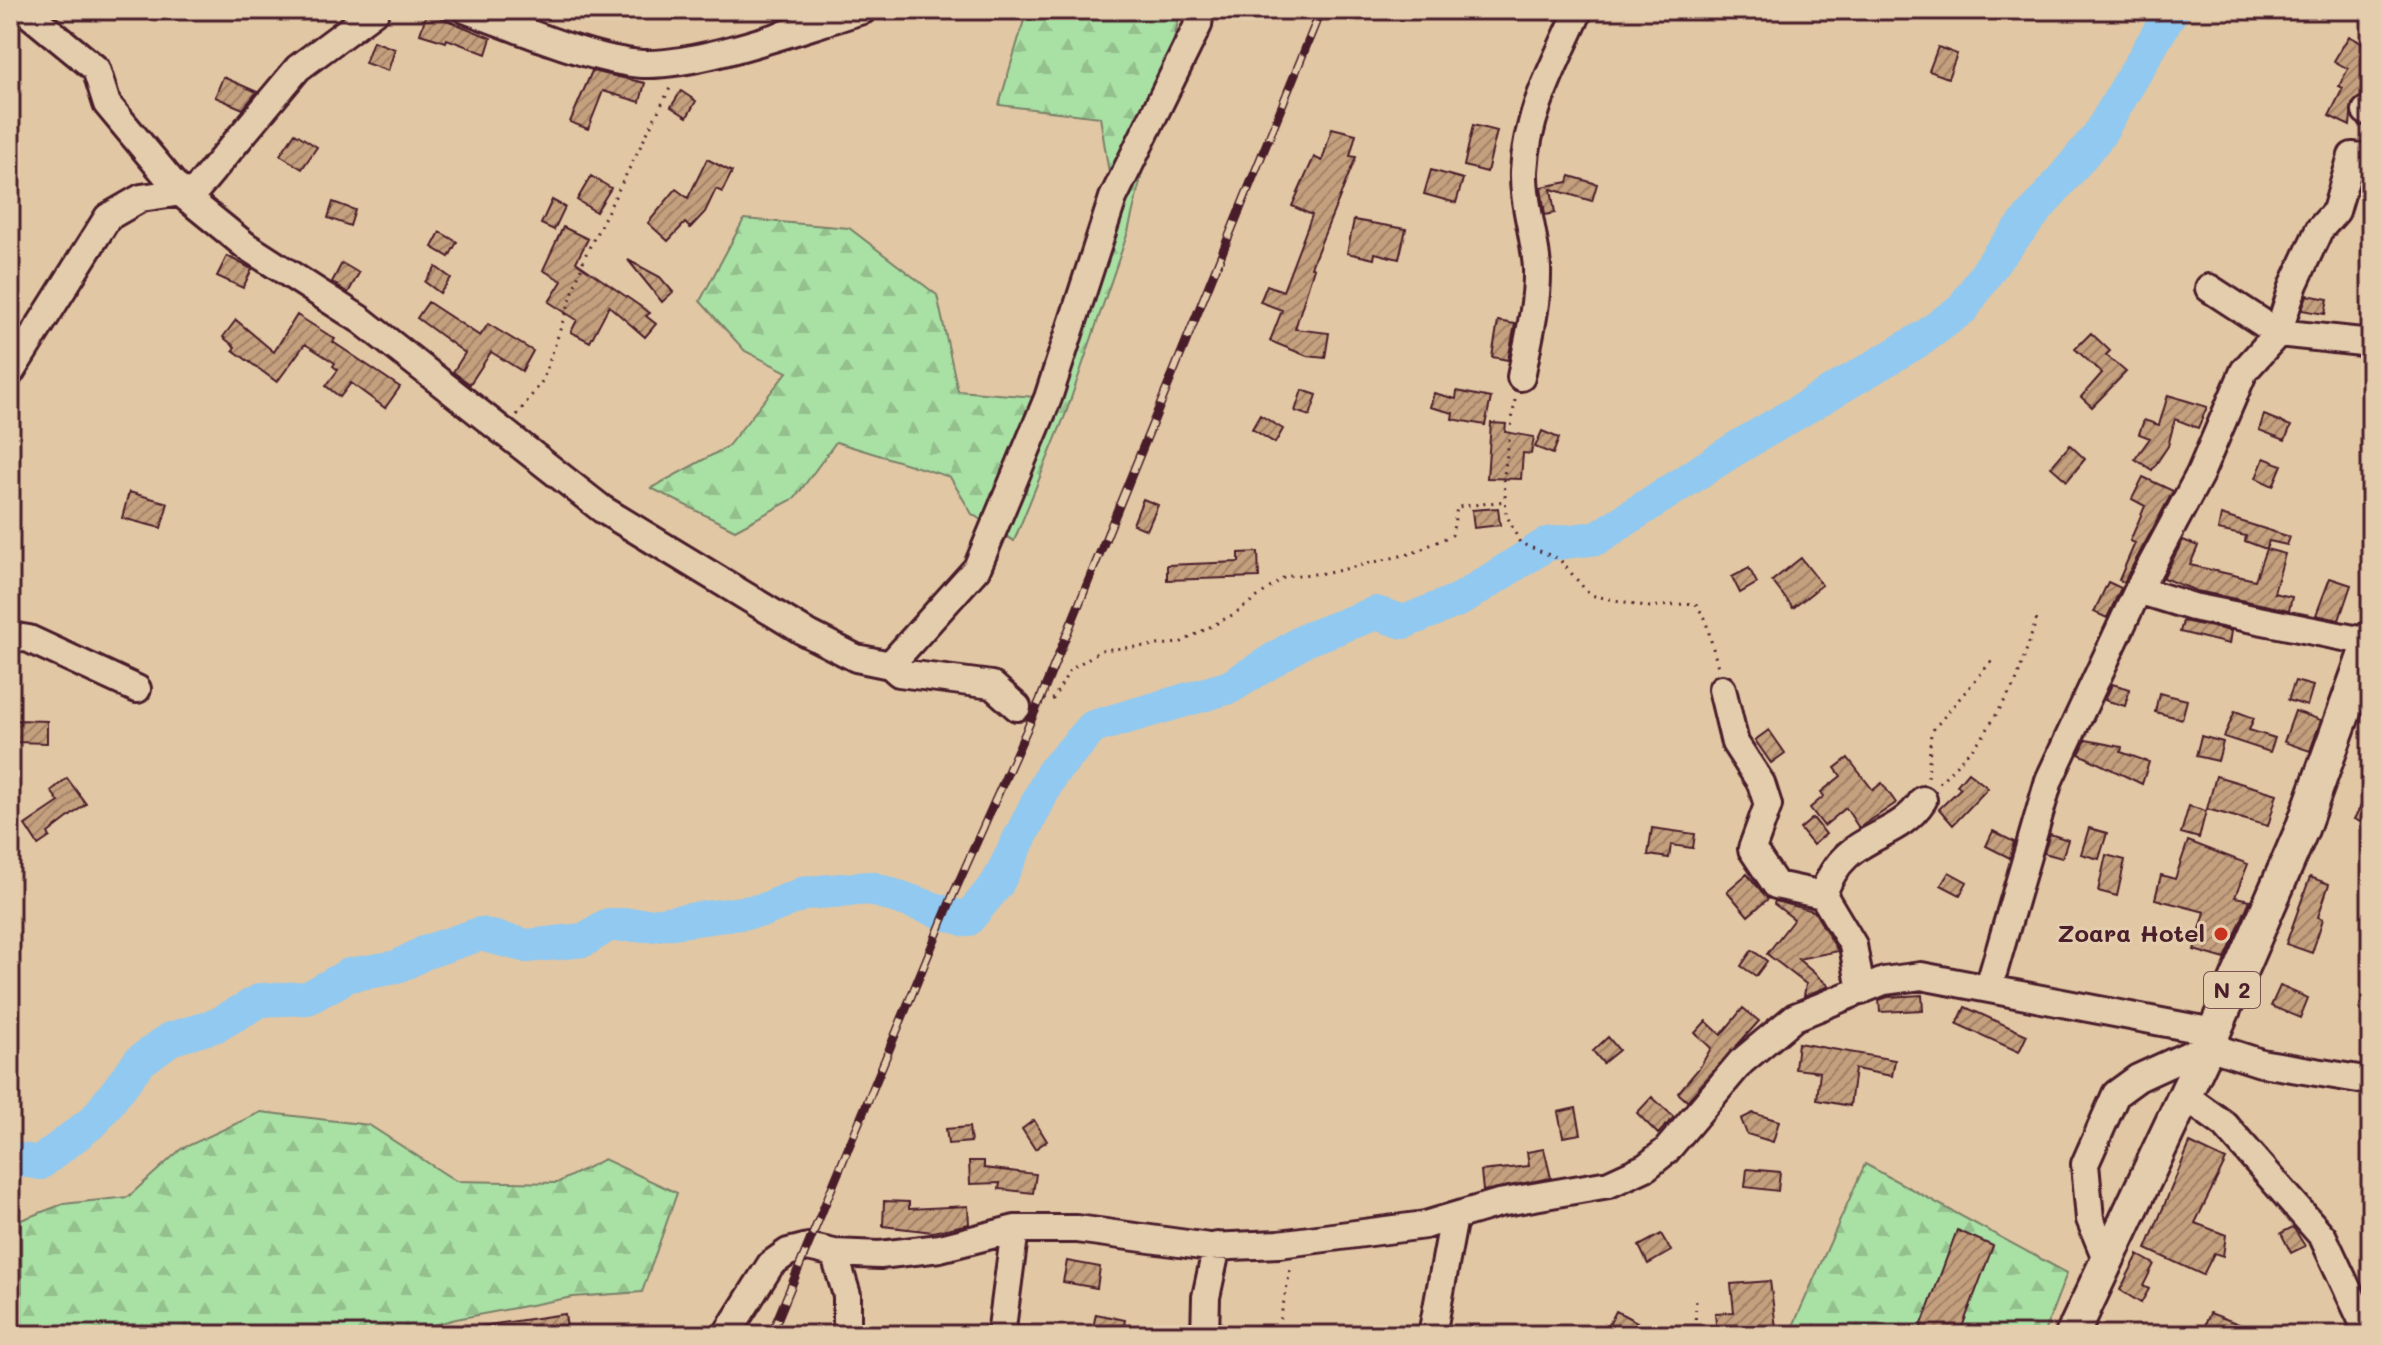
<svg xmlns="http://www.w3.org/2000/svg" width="2381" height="1345" font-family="Mali,sans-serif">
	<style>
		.forest { fill: url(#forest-firs); stroke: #7a8068; stroke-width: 2 }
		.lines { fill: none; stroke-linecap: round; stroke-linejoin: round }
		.river { stroke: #91c9f0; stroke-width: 34 }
		.building { fill: url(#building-hatch); stroke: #4a1f2b; stroke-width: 2 }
		.minor-casing { stroke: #4a1f2b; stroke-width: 32 }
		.major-casing { stroke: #4a1f2b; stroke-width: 38 }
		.path { stroke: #4a1f2b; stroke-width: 3; stroke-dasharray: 2 6; stroke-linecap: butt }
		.minor { stroke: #e4cdad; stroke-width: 26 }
		.major { stroke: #e4cdad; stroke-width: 32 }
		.rail-casing { stroke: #4a1f2b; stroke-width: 9 }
		.rail { stroke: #e4cdad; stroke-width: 6; stroke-dasharray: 18; stroke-linecap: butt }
		.poi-dot { fill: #c8321e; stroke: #e4cdad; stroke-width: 3 }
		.labels { text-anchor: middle; stroke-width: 6; stroke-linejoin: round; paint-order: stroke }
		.shield { fill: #e4cdad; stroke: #785352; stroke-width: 2 }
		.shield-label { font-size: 22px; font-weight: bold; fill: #4a1f2b }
		.poi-label { font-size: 24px; font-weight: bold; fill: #4a1f2b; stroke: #e4cdad; text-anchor: end }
	</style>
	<defs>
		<pattern id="forest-firs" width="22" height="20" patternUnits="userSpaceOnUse" patternTransform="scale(2)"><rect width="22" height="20" fill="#a9e0a4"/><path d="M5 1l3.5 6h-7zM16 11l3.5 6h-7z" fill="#93c08d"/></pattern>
		<pattern id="building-hatch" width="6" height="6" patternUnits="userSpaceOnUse" patternTransform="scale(2)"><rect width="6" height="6" fill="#c5a07e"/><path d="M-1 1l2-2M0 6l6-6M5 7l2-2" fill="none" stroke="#a28267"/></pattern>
	</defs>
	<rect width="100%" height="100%" fill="#e2c7a4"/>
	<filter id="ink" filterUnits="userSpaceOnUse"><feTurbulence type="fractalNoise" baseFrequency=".0125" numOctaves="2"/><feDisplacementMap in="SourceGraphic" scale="16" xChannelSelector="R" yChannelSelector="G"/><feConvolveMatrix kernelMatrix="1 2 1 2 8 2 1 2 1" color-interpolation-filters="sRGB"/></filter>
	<g filter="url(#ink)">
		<path class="forest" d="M1027,10H1181L1128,232L1066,413L1014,541L972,514L950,477L836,442L795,498L735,530L651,488L727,447L787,372L745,351L700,301L744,219L849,228L937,295L958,391L1048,398L1113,198L1100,117L999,105Z
			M261,1112L369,1125L456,1181L557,1183L604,1159L677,1193L642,1292L573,1297L456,1319L396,1335H22L21,1220L63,1204L128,1197L181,1149Z
			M1865,1164L2067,1273L2043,1335H1789Z"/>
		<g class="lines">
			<path class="river" d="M10,1158L40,1163L95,1120L139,1062L170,1039L217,1025L261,1000L308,998L349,975L397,967L426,952L480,934L527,946L584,940L608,925H651L764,910L805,893L870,888L967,920L997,884L1052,773L1093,727L1230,687L1305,640L1376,613L1404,622L1461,599L1547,544L1597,538L1735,449L1923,338L1963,308L1998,256L2098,136L2172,10"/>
		</g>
		<path class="building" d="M427,12L491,38L486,54L447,39L446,42L420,34Z
			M2349,36L2371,48V92L2352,104L2350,126L2329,116L2343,88L2339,86L2348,69L2334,61Z
			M373,41L395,49L388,71L365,63Z
			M1938,47L1957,54L1948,78L1929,71Z
			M592,71L645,83L640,102L603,91L588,129L570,122Z
			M223,77L257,92L243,109L215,97Z
			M681,91L696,101L687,117L671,107Z
			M1473,125L1497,131L1487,172L1464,166Z
			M1332,128L1356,134L1350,156L1356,157L1311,267L1314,268L1295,329L1329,333L1325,358L1307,356L1270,341L1282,310L1260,302L1267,285L1283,291L1312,215L1292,206L1314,157L1322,161Z
			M295,133L317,147L302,169L280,155Z
			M707,159L732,172L722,192L716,189L705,212L690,228L685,223L668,241L648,223L676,189L688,198Z
			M1431,170L1463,179L1456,203L1424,194Z
			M591,176L611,188L596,212L577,200Z
			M1570,176L1597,184L1592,201L1551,189L1555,213L1545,215L1541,187L1568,182Z
			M552,200L565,207L554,230L541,224Z
			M333,202L355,210L350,226L328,218Z
			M1354,220L1406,229L1399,259L1375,253L1374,259L1347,253Z
			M563,227L588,239L576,262L650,313L646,316L656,324L645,337L609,306L590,342L571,332L577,320L549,302L562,281L543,270Z
			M440,232L457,242L449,257L432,247Z
			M227,256L252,269L243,288L217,276Z
			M628,260L660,277L673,292L662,302Z
			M342,263L359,273L348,293L332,282Z
			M436,267L451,278L440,293L425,282Z
			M2307,295L2328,299L2325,314L2302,310Z
			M428,302L480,336L488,324L533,351L522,371L491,352L470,384L453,372L465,353L417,318Z
			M297,315L335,339L333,342L400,387L385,408L351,383L340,397L326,386L338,370L333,366L335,363L305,344L277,382L233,350L235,347L223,337L236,320L274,352Z
			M1498,321L1515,324L1508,360L1492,357Z
			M2091,333L2110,351L2106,355L2126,372L2092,407L2081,397L2102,373L2075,349Z
			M1302,390L1317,395L1310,416L1295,411Z
			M1457,391L1491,398L1485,425L1452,419L1453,413L1430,407L1434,393L1456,399Z
			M2168,395L2207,407L2198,428L2175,419L2168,446L2152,470L2135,459L2150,438L2139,434L2144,420L2159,425Z
			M1260,415L1283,429L1275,443L1252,429Z
			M2264,415L2291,426L2285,440L2259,430Z
			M1491,423L1506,424L1505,432L1534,437L1531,454L1523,453L1521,479L1487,478Z
			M1542,431L1559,438L1553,454L1535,447Z
			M2070,445L2085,459L2067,481L2051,467Z
			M2264,458L2282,465L2273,486L2256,478Z
			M2143,477L2173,491L2124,582L2119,580L2135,543L2130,541L2145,506L2132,499Z
			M129,492L168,503L161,528L122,518Z
			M1143,499L1158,505L1147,530L1133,524Z
			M1498,508L1500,525L1474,528L1472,510Z
			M2221,515L2290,537L2287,545L2269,541L2266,549L2245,541L2246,536L2218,530Z
			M2183,540L2198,546L2190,565L2255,580L2266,549L2285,554L2274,593L2292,597L2289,610L2197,591L2163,578Z
			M1258,552L1259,577L1167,580V565L1239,562V553Z
			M1801,558L1822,585L1793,608L1772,581Z
			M1749,568L1757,583L1740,593L1732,577Z
			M2330,578L2351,585L2339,620L2316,615Z
			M2108,582L2121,588L2107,618L2094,612Z
			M2183,621L2231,631L2229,644L2180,632Z
			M2295,681L2313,686L2307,706L2288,700Z
			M2112,684L2130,689L2125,706L2105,700Z
			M2159,693L2187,700L2182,719L2155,712Z
			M2235,711L2254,718L2249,730L2275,738L2270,752L2224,737Z
			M2295,711L2321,720L2310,751L2284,742Z
			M16,720L47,721V743L15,742Z
			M1769,730L1785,753L1771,763L1755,740Z
			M2201,736L2223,742L2218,761L2196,756Z
			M2086,740L2122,747L2121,752L2149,762L2142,784L2079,754Z
			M1848,758L1873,790L1882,783L1896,803L1859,828L1846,808L1824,826L1810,808L1824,796L1821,792L1841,776L1835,768Z
			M1968,772L1988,788L1953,825L1939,809L1961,788L1957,785Z
			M2216,776L2277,794L2268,826L2207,809Z
			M67,778L86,804L48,833L50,837L38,845L25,825L59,802L51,791Z
			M2371,786V827L2354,819Z
			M2189,806L2206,811L2199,838L2181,833Z
			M1813,818L1826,834L1813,845L1800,829Z
			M1652,828L1695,834L1693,848L1671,845L1669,858L1648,855Z
			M2089,828L2107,833L2099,859L2081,854Z
			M1993,831L2014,842L2010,858L1986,846Z
			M2050,834L2068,840L2062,858L2044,853Z
			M2188,841L2248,864L2235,897L2250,900L2225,959L2194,950L2205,912L2155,899L2161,875L2175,879Z
			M2106,855L2125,860L2117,896L2098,891Z
			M1949,872L1967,882L1960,895L1941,885Z
			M1747,874L1768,899L1748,916L1727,891Z
			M2310,877L2329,884L2318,917L2323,919L2312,953L2286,944Z
			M1775,901L1814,911L1838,951L1798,959L1829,986L1804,996L1806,984L1767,954L1794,919L1774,904Z
			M1752,950L1767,961L1756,976L1741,966Z
			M2280,986L2308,998L2300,1018L2271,1006Z
			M1922,995L1923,1010L1880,1012L1879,1000L1888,997Z
			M1965,1007L2027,1035L2019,1052L1957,1024Z
			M1743,1008L1759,1021L1687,1101L1678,1093L1700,1067L1711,1048L1695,1033L1706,1021L1721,1035Z
			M1608,1037L1619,1050L1603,1063L1593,1051Z
			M1798,1043L1895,1060L1892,1076L1855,1069L1850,1106L1817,1100L1820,1072L1795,1069Z
			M1652,1097L1674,1117L1658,1134L1637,1113Z
			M1576,1108L1581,1134L1563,1137L1558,1112Z
			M1753,1113L1779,1121L1773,1142L1747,1134L1741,1119Z
			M1034,1120L1047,1141L1035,1149L1022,1129Z
			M969,1127L971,1142L948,1144L946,1129Z
			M2190,1143L2226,1160L2195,1223L2226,1235L2223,1256L2214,1253L2203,1275L2146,1249Z
			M1544,1149L1551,1178L1483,1191L1481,1171L1529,1166L1527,1152Z
			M969,1161H984V1168L1036,1174L1033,1193L999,1189L1000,1183L970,1184Z
			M1747,1169L1780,1172L1778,1191L1745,1187Z
			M884,1201L909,1202V1209L968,1206L969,1224L933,1232L883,1226Z
			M2293,1227L2305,1246L2291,1253L2281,1233Z
			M1957,1230L1993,1246L1959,1335H1918Z
			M1661,1234L1671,1251L1648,1264L1639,1246Z
			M2138,1255L2154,1264L2143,1286L2149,1289L2141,1303L2120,1290Z
			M1067,1261L1100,1267L1097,1288L1063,1282Z
			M1770,1281L1777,1335H1717L1715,1313L1734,1312L1731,1284Z
			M1616,1311L1637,1322L1630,1335L1608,1327Z
			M2210,1313L2265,1334V1335H2201Z
			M565,1314L568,1335H482L481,1326Z
			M1096,1314L1125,1320L1122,1335L1092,1332Z"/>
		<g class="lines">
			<defs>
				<path id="minor" d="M24,10L96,69L107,104L182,194L246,246L361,320L602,509L803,631L856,658L890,665L977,568L1048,398L1113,198L1198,25L1200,10
					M467,10C517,28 592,61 643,64C701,66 804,27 863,10
					M2366,111L2371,113
					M2209,288L2278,333L2294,284L2319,230L2336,211L2352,156L2371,158
					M10,373L108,217L141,198L196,190L298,68L376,10
					M1521,377C1528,341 1538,304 1537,268C1535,235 1523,204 1524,171C1527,112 1556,62 1579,10
					M2138,590L2193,607L2369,642
					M10,636L29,639L137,689
					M890,665L899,673L992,685L1017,707
					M1722,689L1735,743L1761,783L1768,805L1752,849L1776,885L1823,895L1853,945L1861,991
					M1823,895C1844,830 1895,844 1923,800
					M1989,987L2049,780L2138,590L2200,474L2244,371L2278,333L2371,343
					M2185,1096L2225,1125L2323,1237L2369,1335
					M834,1253L847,1295V1335
					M2107,1261L2090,1219L2085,1164L2116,1094L2138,1078L2208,1046L2261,1063L2371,1081
					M726,1335L771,1264L788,1252L808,1247L834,1253L880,1255L940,1248L1015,1229H1077L1209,1247L1279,1244L1425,1225L1499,1203L1609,1184L1646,1167L1666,1151L1741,1062L1795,1017L1884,981L1921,976L2214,1032
					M1001,1335L1015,1229
					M1205,1335L1206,1297L1217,1246
					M1432,1335L1454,1217"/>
				<path id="major" d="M2072,1335L2208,1046L2302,829L2371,637"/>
			</defs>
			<use href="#minor" class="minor-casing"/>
			<use href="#major" class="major-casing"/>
			<path class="path" d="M1515,400L1504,475L1506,514L1520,543L1559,559L1590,595L1650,607L1695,603L1705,618L1718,667
				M517,415L543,380L585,256L671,86
				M1036,701L1053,699L1070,670L1101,650L1180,643L1234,614L1286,576L1328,573L1413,553L1452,535L1457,507L1505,501
				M1928,777L1931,732L1995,657
				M1939,783L1982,738L2016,682L2037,618
				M1277,1335L1291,1266
				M1695,1335L1696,1296"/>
			<use href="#minor" class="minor"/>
			<use href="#major" class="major"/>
			<defs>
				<path id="rail" d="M771,1335L953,895L1040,700L1321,10"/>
			</defs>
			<use href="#rail" class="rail-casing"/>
			<use href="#rail" class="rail"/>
		</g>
	</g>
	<circle class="poi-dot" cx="2221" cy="934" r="8"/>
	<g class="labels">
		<rect class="shield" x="2204" y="972" width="56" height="36" rx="6"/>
		<g class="shield-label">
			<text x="2232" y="998">N 2</text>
		</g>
		<g class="poi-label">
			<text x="2205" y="942">Zoara Hotel</text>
		</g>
	</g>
	<rect width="2381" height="1345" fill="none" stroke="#e4cdad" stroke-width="40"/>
	<rect x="20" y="20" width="2341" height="1305" fill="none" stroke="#4a1f2b" stroke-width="3" filter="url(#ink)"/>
</svg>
